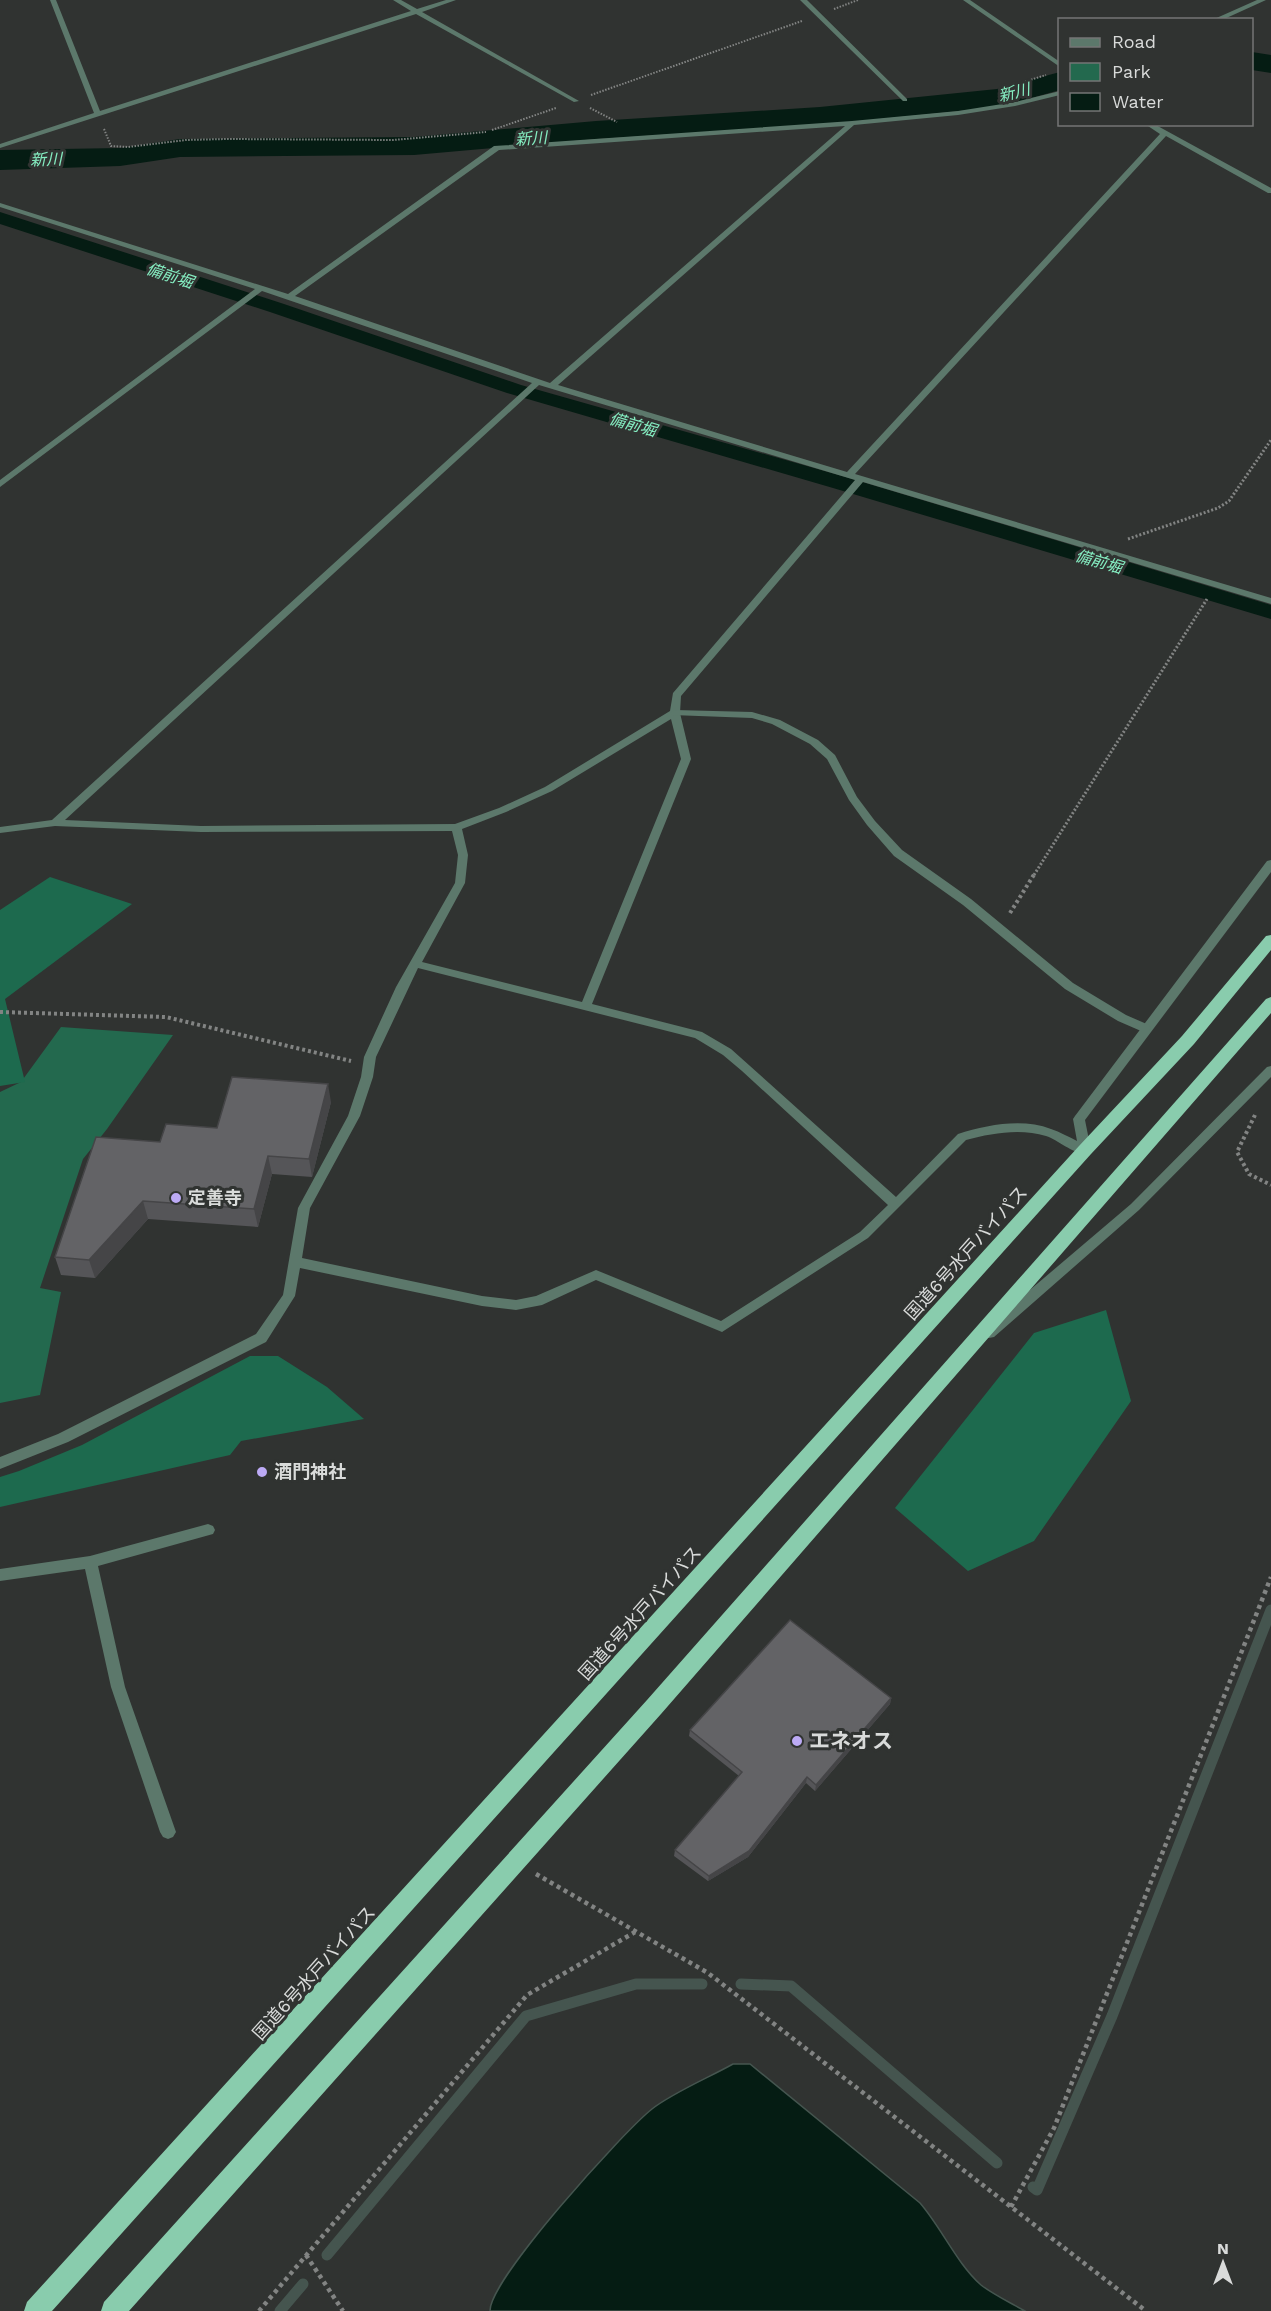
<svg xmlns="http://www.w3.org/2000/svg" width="1271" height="2311" font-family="'Work Sans','Noto Sans JP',sans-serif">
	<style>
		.green { fill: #23694e }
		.forest { fill: #1d6a4e }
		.water { fill: #051c13; stroke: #45554f; stroke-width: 1.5 }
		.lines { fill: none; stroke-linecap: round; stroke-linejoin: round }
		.stream { stroke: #45554f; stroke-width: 11 }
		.canal { fill: #051c13; fill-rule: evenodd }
		.river { fill: #051c13; fill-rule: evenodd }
		.path-far3 { stroke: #828483; stroke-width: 2; stroke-dasharray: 1.5 1.5; stroke-linecap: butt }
		.path-far2 { stroke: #828483; stroke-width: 3; stroke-dasharray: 2 2; stroke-linecap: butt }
		.path-far1 { stroke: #828483; stroke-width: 4; stroke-dasharray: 3 3; stroke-linecap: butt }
		.path { stroke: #828483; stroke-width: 4.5; stroke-dasharray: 4 4; stroke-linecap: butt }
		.minor { fill: #5c786b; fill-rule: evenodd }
		.tertiary { fill: #5c786b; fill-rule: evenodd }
		.trunk { fill: #89ccad; fill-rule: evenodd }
		.wall { fill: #555558 }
		.shaded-wall { fill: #454547 }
		.building { fill: #636366; stroke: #454547; stroke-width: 1.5 }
		.poi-dot { fill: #bcaaf5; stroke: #303331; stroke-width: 2 }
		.labels { text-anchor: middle; stroke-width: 6; stroke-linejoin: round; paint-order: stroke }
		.far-water-label { font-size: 16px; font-style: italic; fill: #85edc1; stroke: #303331 }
		.poi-label { font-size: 18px; font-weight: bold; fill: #d9dbda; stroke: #303331; text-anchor: start }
		.street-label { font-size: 18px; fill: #d9dbda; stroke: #303331 }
		.near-poi-label { font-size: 21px; font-weight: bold; fill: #d9dbda; stroke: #303331; text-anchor: start }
	</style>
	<rect width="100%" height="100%" fill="#303331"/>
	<path class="green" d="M61,1027L173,1035L107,1129L83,1159L40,1288L61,1292L40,1395L0,1403V1092L21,1082Z"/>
	<path class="forest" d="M50,877L132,904L5,999L25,1082L0,1086V910Z
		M1106,1310L1131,1401L1034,1541L968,1571L895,1508L1034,1333Z
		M250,1356H278L327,1387L364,1419L241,1441L230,1455L0,1507V1477L19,1471L82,1445Z"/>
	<path class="water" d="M733,2064H750L920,2203C941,2227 957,2264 981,2285C994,2295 1011,2303 1025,2311H490C489,2280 623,2132 652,2109C672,2093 710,2077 733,2064Z"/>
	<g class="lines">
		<path class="stream" d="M741,1984L791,1986L997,2163
			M1033,2187L1037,2190L1112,2016L1271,1610
			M327,2255L526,2016L636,1984H702
			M280,2311L303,2284"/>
		<path class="canal" d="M0,212L284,304L521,385L849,478L1271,605V619L833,488L507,393L270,312L0,224Z"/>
		<path class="river" d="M1252,52L1271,55V73L1252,70Z
			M1060,72V90L999,107L820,125L596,139L414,155L180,157L120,166L0,170V150L120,148L180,139L414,137L596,121L820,107L997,89Z"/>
		<path class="path-far3" d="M834,9L858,0
			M1011,86L1046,75
			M591,95L802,21
			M590,108L617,122
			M104,129L111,146L128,147L186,140L227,139L393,140L486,132
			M492,130L556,108"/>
		<path class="path-far2" d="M1128,539L1218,508L1229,501L1271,440
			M1034,875L1207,599"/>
		<path class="path-far1" d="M1010,913L1035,873
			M0,1012L166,1017L351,1061
			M1255,1115L1237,1152L1249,1174L1271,1185"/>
		<path class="path" d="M536,1874L708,1973L1146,2311
			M1011,2207L1054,2128L1271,1577
			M306,2255L343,2311
			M259,2311L527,1995L635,1932"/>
		<path class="minor" d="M50,0H56L100,111L411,11L393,0H401L417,9L446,0H456L422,12L579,101L574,102L416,14L0,148V144L94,113Z
			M800,0H807L907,99V101H903Z
			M963,0H970L1060,62V67Z
			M1257,0H1266L1222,20H1212Z
			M1060,91V95L1015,106L958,115L854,125L558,385L847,472L1160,134L1145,124H1154L1271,188V193H1268L1166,136L855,474L1271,598V604L863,482L681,696L680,713L691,759L592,1004L702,1032L731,1049L896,1197L958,1134C987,1125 1022,1118 1051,1129C1060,1132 1069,1137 1077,1141L1073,1119L1075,1116L1267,861L1271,860V872L1085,1120L1091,1150L1089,1153C1076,1157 1059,1140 1046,1136C1021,1128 991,1133 966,1140L868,1238L722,1332L596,1280L542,1305L516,1310L482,1306L300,1268L295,1296L266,1342L68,1442L0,1469V1457L58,1434L256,1334L283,1295L298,1208L348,1116L361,1077L364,1057L396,987L455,883L458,855L452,831L201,832L55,826L0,833V827L52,820L532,383L262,291L0,487V480L255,289L0,207V203L288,294L494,146L852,121L958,111L1015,102ZM845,126L550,383L295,296L499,150ZM539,385L855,480L673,693L670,711L545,787L499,808L455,824L201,826L65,820ZM671,719L681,759L582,1002L422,962L465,883L468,855L462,829L506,812L552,791ZM418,968L695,1038L723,1055L742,1071L888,1205L860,1232L721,1321L596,1270L536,1296L516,1300L482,1296L302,1258L310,1208L360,1116L373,1077L376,1057Z
			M1271,1066V1077L1139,1210L994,1337L989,1338L984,1337L983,1333L984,1329L1131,1204L1267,1067Z
			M208,1524L213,1526L215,1530L213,1534L98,1566L125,1687L176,1832L173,1837L168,1839L163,1837L160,1832L111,1687L85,1569L0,1581V1569L90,1556Z"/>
		<path class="tertiary" d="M675,710L752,712L780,720L818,740L835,755L857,797L875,821L902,850L971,899L1073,983L1126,1015L1149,1025L1151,1028L1149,1031H1141L1118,1021L1065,989L963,905L894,856L867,825L849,800L827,759L810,744L772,724L752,718L672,715L670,713Z"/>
		<path class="trunk" d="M1271,935V950L1194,1044L1091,1154L52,2311H24L27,2302L1079,1146L1182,1036L1266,936Z
			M1271,997V1013L661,1714L129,2311H101L104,2302L647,1700L1266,999Z"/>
	</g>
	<path class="wall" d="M331,1102L312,1177L272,1174L258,1227L148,1219L95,1278L61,1275L55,1257L160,1142L217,1128Z
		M891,1698L890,1704L815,1791L806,1783L748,1857L708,1881L674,1856L675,1850L739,1776L689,1736L690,1730Z"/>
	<path class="shaded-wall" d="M328,1084L331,1102L312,1177L309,1159Z
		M268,1156L272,1174L258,1227L254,1209Z
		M143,1201L148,1219L95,1278L89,1260Z
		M891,1698L890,1704L815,1791L816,1785Z
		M807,1777L806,1783L748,1857L708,1881L709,1876Z"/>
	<path class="building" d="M232,1077L328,1084L309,1159L268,1156L254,1209L143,1201L89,1260L55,1257L96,1137L160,1142L166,1124L217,1128Z
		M790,1620L891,1698L816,1785L807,1777L749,1851L709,1876L675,1850L742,1772L690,1730Z"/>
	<g class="poi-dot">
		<circle cx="176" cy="1198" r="6"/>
		<circle cx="262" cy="1472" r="6"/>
		<circle cx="797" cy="1741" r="6"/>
	</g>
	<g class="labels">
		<g class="far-water-label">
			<text transform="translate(1014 92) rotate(-13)" y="6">新川</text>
			<text transform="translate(531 138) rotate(-4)" y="6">新川</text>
			<text transform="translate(46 159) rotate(-2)" y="6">新川</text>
			<text transform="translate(170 275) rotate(18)" y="6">備前堀</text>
			<text transform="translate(633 424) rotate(16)" y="6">備前堀</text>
			<text transform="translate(1099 561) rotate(16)" y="6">備前堀</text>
		</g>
		<g class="poi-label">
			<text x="188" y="1204">定善寺</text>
			<text x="274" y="1478">酒門神社</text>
		</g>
		<g class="street-label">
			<text transform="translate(966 1253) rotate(-48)" y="6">国道6号水戸バイパス</text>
			<text transform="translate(640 1613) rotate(-48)" y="6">国道6号水戸バイパス</text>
			<text transform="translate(314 1973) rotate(-48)" y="6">国道6号水戸バイパス</text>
		</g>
		<g class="near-poi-label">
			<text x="809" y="1748">エネオス</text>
		</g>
	</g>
	<rect x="1058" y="18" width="195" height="108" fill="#303331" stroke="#747675" stroke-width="1.5"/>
	<rect x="1070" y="38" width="30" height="9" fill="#5c786b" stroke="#747675" stroke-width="1.5"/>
	<text x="1112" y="48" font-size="18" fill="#d9dbda">Road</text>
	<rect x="1070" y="63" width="30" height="18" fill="#23694e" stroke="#747675" stroke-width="1.5"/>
	<text x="1112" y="78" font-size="18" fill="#d9dbda">Park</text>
	<rect x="1070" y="93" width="30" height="18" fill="#051c13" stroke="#747675" stroke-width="1.5"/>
	<text x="1112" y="108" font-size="18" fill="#d9dbda">Water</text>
	<g transform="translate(1223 2263)" stroke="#303331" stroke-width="4.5" paint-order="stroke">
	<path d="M0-4.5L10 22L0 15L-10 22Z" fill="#d9dbda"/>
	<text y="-9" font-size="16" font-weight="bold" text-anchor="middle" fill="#d9dbda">N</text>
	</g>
</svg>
